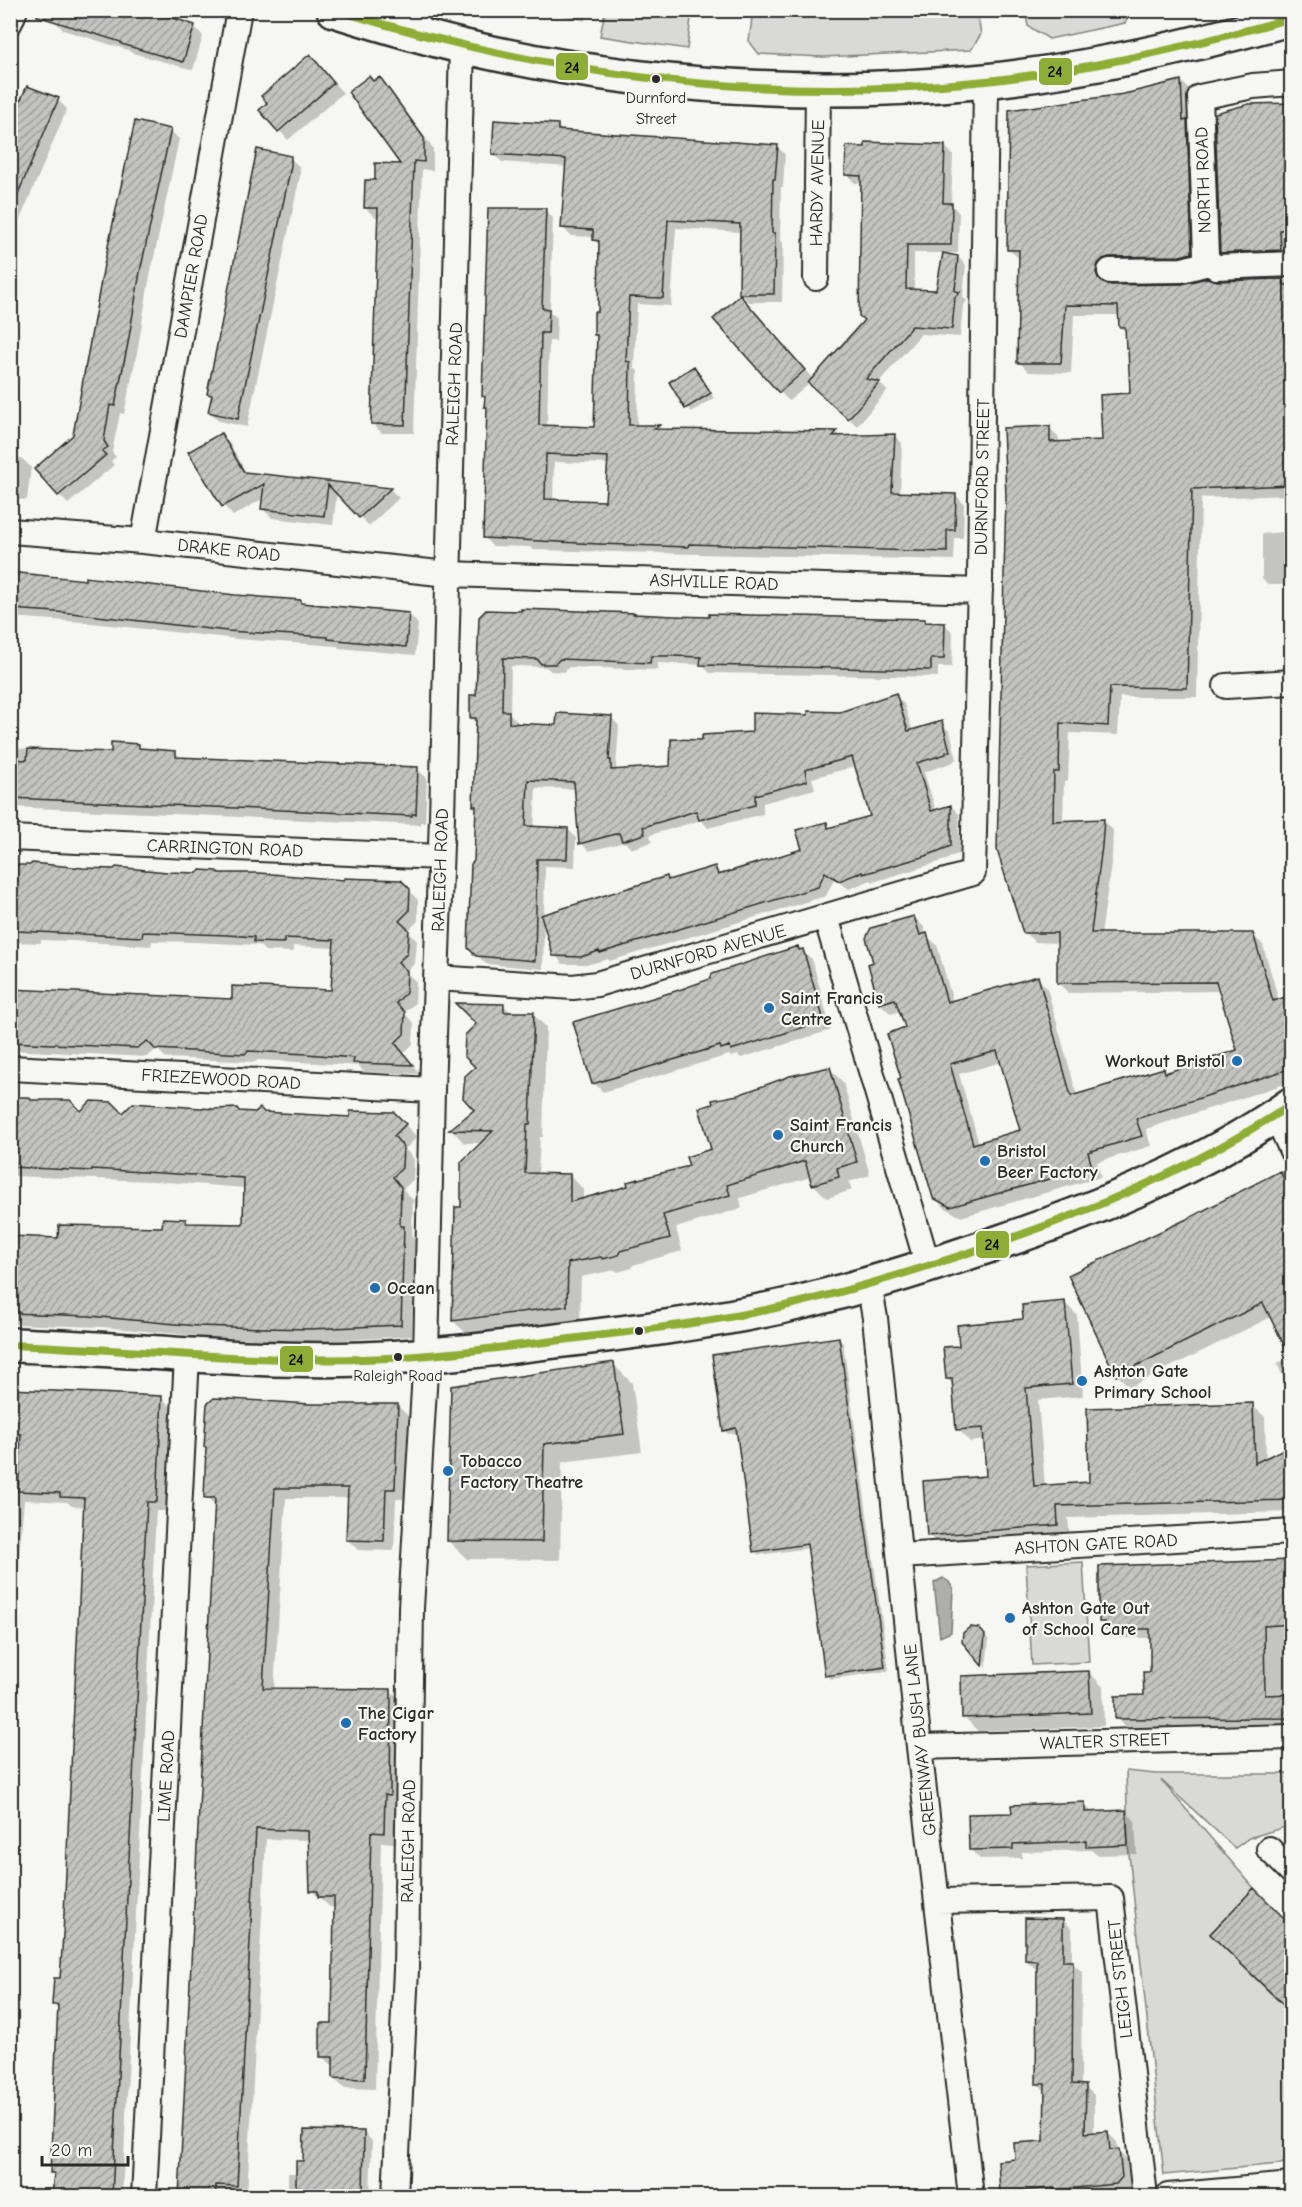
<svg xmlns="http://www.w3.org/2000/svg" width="1302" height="2207" font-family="'Comic Neue',sans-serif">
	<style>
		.grass { fill: #d9d9d5; stroke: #828280; stroke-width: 1.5 }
		.water { fill: #aeaeab; stroke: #7a7a78; stroke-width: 1.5 }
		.shadow { fill: #0003; fill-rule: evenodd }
		.building { fill: url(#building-hatch); stroke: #2b2b2b; stroke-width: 1.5; fill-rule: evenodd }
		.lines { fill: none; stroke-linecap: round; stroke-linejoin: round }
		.street-casing { stroke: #2b2b2b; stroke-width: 28 }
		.secondary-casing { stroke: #2b2b2b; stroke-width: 38 }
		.street { stroke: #f6f6f2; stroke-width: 24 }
		.secondary { stroke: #f6f6f2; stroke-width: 33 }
		.bus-1-casing { stroke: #f6f6f2; stroke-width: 12 }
		.bus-1 { stroke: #8dad36; stroke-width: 8 }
		.bus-dot { fill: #2b2b2b; stroke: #f6f6f2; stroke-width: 2 }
		.poi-dot { fill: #1f6fb2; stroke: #f6f6f2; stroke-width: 2 }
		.labels { text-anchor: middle; stroke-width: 4.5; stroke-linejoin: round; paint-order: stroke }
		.bus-label { font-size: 16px; fill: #2b2b2b; stroke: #f6f6f2 }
		.street-label { font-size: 18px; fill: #2b2b2b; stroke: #f6f6f2 }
		.poi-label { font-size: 18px; font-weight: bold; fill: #2b2b2b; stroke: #f6f6f2; text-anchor: start }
		.line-badge { stroke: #f6f6f2; stroke-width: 2 }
		.pale-badge-label { font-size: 16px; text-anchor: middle; font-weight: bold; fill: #111 }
	</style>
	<defs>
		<pattern id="building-hatch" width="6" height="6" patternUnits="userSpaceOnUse" patternTransform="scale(1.5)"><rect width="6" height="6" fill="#c3c3c0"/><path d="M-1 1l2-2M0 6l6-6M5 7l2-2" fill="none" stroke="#9f9f9c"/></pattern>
	</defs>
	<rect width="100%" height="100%" fill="#f6f6f2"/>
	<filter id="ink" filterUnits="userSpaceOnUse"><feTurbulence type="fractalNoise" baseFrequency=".0167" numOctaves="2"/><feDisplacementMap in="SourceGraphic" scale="12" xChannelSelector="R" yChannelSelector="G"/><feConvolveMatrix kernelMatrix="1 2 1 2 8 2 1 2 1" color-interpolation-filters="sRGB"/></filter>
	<g filter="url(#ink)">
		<path class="grass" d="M753,10L977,11L981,34L971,50L823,57L759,54L749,41Z
			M605,11H692L687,49L600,36Z
			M1025,11V10L1130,11L1125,23L1049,39L1028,26Z
			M1083,1562L1089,1662L1032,1665L1026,1565Z
			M1126,1771L1155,1774H1291V1830L1288,1826L1249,1838L1235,1848L1161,1780L1254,1888L1210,1934L1291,2013V2161L1280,2164L1164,2175L1128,1845Z"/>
		<path class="water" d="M943,1578L949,1582L953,1589L951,1632L940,1637L934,1583Z"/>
		<path class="shadow" d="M551,10H587L585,21L555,14Z
			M54,20L194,26L203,36L193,70L132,53L128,50L63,30Z
			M319,66L343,93L288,140L261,111Z
			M379,79L389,88L433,148V171L422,169L414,433H382L373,424L379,217H375L365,208L376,182L403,165L374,83Z
			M1181,81L1191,91L1201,263L1105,282L1106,286L1292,280V495L1201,498L1197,697H1120L1118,735L1070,733L1068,781L1064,782L1063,822L1103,820L1113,830L1112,857L1101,935L1252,934L1263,945L1279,1001L1292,997V1079L1285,1084L1146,1129L1151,1146L1097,1162L1101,1177L961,1217L945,1208L934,1197L903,1079L907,1028L901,1011L891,1014L881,1004L870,965L875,963L914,917L924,927L926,935L937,945L953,1002L1037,978L1047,988L1077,1095L1163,1070L1167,1074L1239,1051L1221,991L1068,993L1058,982V943L1035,942L1024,932L1049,427L1059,438V443L1104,441L1131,394L1130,350L1127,348V333L1120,327V315H1074L1071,373L1029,372L1019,362L1020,259L1008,249L1124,95ZM1002,1062L1022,1131L979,1144L959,1074Z
			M58,100L67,109L10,243V128Z
			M1292,104V261L1232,262L1222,252Z
			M557,125L564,132L777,146L785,155L783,187H781L780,239L783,243L782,302H749L740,293L741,232L676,228L671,306L637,304L634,368L638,371L637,426L659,427L663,430L837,432L841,437L894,435L902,443L900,494L956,495L964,504L963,538H955L954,560L533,550L530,547L492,546L484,537L488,409L486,406V398L483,396L545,210L553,218L550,312L557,318L556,341H549L547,427L595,429L598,338L595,335L599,314L601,246L594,240V237L571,236L563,228L567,167L502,162L493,154ZM554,462L609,464L607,502L553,500Z
			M170,130L179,139L149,281L137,353L124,414L120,413L112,452L116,457L111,461L114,465L68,504L59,495L75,436Z
			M945,146L953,155L951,204L959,213L958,253H914V290L937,292L958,257L966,265L963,297L967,301L963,306L960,337L921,334L879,382L887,391L857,426L810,383L789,401L780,392L749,306L813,379L866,320L862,183H855L846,174Z
			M290,158L300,167V176L247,427L219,421L210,412L213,397L209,393Z
			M694,368L714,398L691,412L671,382Z
			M221,434L230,444L247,474L390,489L399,498L369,526L337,492L333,525L272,518L263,509L264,498L233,516L224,506L190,452Z
			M10,457L21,458L31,467L27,500L10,499Z
			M1292,531V585H1268L1262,579V534Z
			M10,574L301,601L304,604L409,614L418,624L415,655L339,648L337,646L237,639L81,622L10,617Z
			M480,618L924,620L928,624H945L953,633L952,667H938V677L710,673L702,665L682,664L658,663V670L569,667L564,672L551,671L546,667L511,666L510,714L517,721V725L558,726L611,717L619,726L616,768L619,770L672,768L704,741L753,734L809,716L840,714L895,695L904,704L913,732L941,723L950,732L957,759L953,761L954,762L924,772L936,811L951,806L959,814V854L948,857L949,859L873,882L871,880L849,889L834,879L826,896L610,961L608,959L590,964H563L555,955L544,921L543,969L486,964L469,947L477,808L475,805L477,723L472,718L477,696ZM857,766L872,817L831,829L826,824L804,850L722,875L715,868L670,881L667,878L544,915L545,866L575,867L576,838L568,829L534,828L536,788L576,789L581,843L589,851L625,842L631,849L652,842L650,835L701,820L708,828L763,814V803L815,789L812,778Z
			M138,745L143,750L175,752L182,759L417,769L427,778L425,823L421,822V825L10,807V748L112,754Z
			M10,866L345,881H400L418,900V921L408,931L417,941L415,963L406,972L416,982L415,1003L404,1013L414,1023L413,1044L403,1054L420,1074L364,1072L359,1066L317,1063L258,1060L255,1062L166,1058L157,1049L147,1057L10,1050V990L233,1001L333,992L335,948L293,946V952L265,951L259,945L195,942L152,941L151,946L72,941L41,940V943L10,942Z
			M798,948L812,959L831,1030L741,1058L738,1055L731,1057L729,1055L603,1092L594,1083L680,992Z
			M504,1006L512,1013L533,1014L546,1027L543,1137H540L538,1175H570L583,1189V1200L691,1167L713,1150L739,1096L830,1069L843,1082L870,1175L849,1182L852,1190L827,1198L813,1184L811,1177L740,1198L742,1208L676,1228L682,1251L633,1265L632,1268L618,1272L615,1270L581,1277L580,1319L467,1334L453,1321L482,1143H464L452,1130L476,1110L477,1067Z
			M10,1098L81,1113L123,1115L239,1112L352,1118L394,1113L417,1137L405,1149L414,1159L413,1180L403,1189L413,1200L412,1236L415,1240L412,1336L324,1341L277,1340L210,1337L102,1327L10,1324V1238L60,1239L164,1229L186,1220L190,1224L245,1226V1188L154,1181L10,1176Z
			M1292,1166V1395L1277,1364L1291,1357L1271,1317L1130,1387L1117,1375L1187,1221Z
			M1065,1303L1077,1315L1083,1396L1038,1400L1045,1486L1090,1483L1252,1405L1265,1417L1266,1459L1292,1447V1514L1290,1512L1068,1518L1070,1537L941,1547L929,1535L988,1477L985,1440L970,1442L958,1429L954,1385L947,1379L961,1348Z
			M838,1339L843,1343L889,1671L831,1679L826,1675L809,1548L759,1555L755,1551L738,1433L728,1434L724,1430Z
			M613,1364L632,1383L642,1452L562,1462L560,1560L467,1559L448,1541Z
			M10,1390L162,1398L172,1408L166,1511H156L122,2196H53L55,2176L52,2173L59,2010L54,2004L61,1979L85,1507L72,1506L67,1502L24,1500L10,1659Z
			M310,1405L398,1406L408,1416L405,1499H396L394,1551L358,1550L348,1540L349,1498H286L274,1690L391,1691L401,1701L400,1806L395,1805L394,1843L381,1842L375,2089L345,2088L334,2078L335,2067L322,2057L334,2025L336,1907H330L311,1890L310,1840L266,1839L247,2196H180L216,1507L206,1497Z
			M1292,1562V1729L1126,1728L1116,1718L1145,1697L1151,1673V1638H1116L1100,1621Z
			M978,1629L989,1640L986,1668L964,1642Z
			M1089,1672L1103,1687L1104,1726L978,1731L964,1717Z
			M1084,1804L1093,1813L1126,1811L1135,1821L1137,1854L1097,1855L1091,1850L1022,1852V1858L980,1859L971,1850L1014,1814Z
			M1063,1920L1072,1929V1962L1082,1972L1081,2086H1085L1094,2095V2134L1108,2133L1117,2142L1118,2150L1128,2160L1131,2187L1126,2192L1088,2196H1006L1002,2192L1017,2161L1046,2142L1047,2093L1038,2084V1969H1036L1026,1960Z
			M364,2132L372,2141L370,2196H288V2173H295L296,2163H305Z"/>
		<path class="building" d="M38,10H148L195,25L183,62L121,44V42L37,16Z
			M310,54L334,83L278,132L259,110L267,103L261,96Z
			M369,76L373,81L380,77L424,138V162L414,161L405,425L371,424L378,208H364L365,180H375V163L400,164L348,92Z
			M1181,80L1183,121L1187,120L1192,253L1180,256L1109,257L1103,259L1098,264L1096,272L1098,278L1103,283L1110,285L1182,284L1207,278L1217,281L1283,279L1284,285H1292V485L1192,489L1187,688L1110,687L1108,726L1060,723L1059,772H1054L1053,821L1104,819L1102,846L1091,933H1253L1273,1001L1292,995V1068L1136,1119L1142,1136L1088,1152L1092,1167L950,1207L933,1198L898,1079L901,1078L887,1034L905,1027L895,999L879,1004L868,964L873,962L866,938L871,928L914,916L920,935L927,933L947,1002L1038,976L1071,1096L1164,1068L1165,1073L1237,1050L1216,982L1057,983V933H1023L997,850L1006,496L1003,428L1050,426V442L1102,440L1100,395L1130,393L1128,348H1126L1125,327H1119L1118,306L1065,305L1061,363H1017L1019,250H1007L1009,110L1124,94ZM997,1051L1020,1130L973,1144L950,1064Z
			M27,86L59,98L11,210L10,124Z
			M1292,103V229L1280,230L1281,250L1220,253L1215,113L1249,104Z
			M494,120L558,124V130L778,145L775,179H773L772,233H775L774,294H739L740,224L668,220L663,298L629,297L626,361L630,362L629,425H660L654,429L837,431L833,436L895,434L892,492L956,494L955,530H947V552L689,544L688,547L598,544L483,538L487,407H484L485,397L482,396L488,208H546L542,308L549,309L548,333H541L539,425L594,427L597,335H594V312H598L599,241L593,240V230L561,228L566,159L492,154ZM546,454L608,457L605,501L545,499Z
			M135,121L171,129L140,272L128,343L115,406L110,405L104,441L108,447L102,451L106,455L58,496L34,469L73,435L104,265Z
			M865,142L945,145L943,203H952L951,245H907L906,289L936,290L943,253L958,256L955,291L960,292L955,297L952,329L912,326L866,379L880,382L848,419L808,383L864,320L859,316L861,176L845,175L846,146L865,147Z
			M257,149L291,156V166L238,419L208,412L212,395L207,394Z
			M740,295L805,370L779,393L713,319Z
			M694,366L711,393L685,409L669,382Z
			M221,433L244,472L391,488L359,518L328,485L324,516L261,509L264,484L222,507L188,452Z
			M10,572L85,580V577L235,595L301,600V603L409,613L406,647L328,639V637L227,631L71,613L10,609Z
			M521,609L635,613L634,614L674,616L709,617V614L925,619V622L945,623L944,659H931V670L700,665L701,657L673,656H651L650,663L560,659L555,664H541L537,659L503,658L502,711H509V723L556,725L557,713L612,716L609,760H611V770L670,766L671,739L702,740V735L752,732V713L808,715V711L840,712L896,693L908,731L942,721L950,751L946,752V754L917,763L931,811L951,805V846L926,856L863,874L862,872L839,881L825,872L818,887L600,953L599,951L581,957L553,956L541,915L667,876L668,880L715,866L718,875L802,849L796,830L827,822L828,828L870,816L852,757L805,770L807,781L755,795V805L699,820L696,811L643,827L645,834L622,841L619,833L579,844L574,782L528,780L526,826L568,828L567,859H537L535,961L476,956L468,948L471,864L474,861L476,806H473L476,718H470V695H476L479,617L486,610L521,611Z
			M111,742L139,744V748L176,751V757L418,767L416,814H412V816L10,798V759L27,760L28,749L111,752Z
			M32,863L83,868L114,869L116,867L167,872L197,873L200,870L217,871L219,873H259L344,880V878L401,880L410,889L409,911L399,921L409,930L407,954L398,962L407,971L406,993L396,1003L405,1012L404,1034L395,1043L413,1065L353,1063L354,1058L306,1054L248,1051L245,1054L155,1049L147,1041L137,1048L10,1042V989L232,999V986L331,990L334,940L284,938V943L254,942V937L227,935L143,932L142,937L17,931V926H10V865H30Z
			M798,946L799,950L803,949L824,1021L731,1050L730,1046L721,1049L720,1046L592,1084L573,1022L679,990L710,979L712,974Z
			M455,1003L504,1004V1012H534L530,1124H527L525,1173L570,1174V1202L628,1186L627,1182L689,1166L686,1157L711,1149L699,1108L713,1104L712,1100L738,1095L790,1076L830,1067L857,1162L837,1168L839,1177L812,1185L805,1161L727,1185L730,1195L663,1215L670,1238L620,1251L619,1255L603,1259L601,1257L568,1263L567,1306L452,1321L455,1207H461V1162L493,1131L449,1130L474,1110L463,1098L465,1076L475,1067L464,1056L465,1035L476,1024Z
			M10,1097H29L31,1100H70L81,1111L91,1101L112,1102L123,1113L133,1103L214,1109L237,1108L239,1111L255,1112L260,1108L264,1112L350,1117V1111L394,1112L406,1124L394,1136L403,1146L402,1168L393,1177L401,1187L400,1226H404L401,1325L311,1329L264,1328L197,1326L89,1316L10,1313V1236L58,1238L59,1225L162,1227L163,1218L186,1219V1223L243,1224L244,1178L92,1169V1171L10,1167Z
			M1280,1171L1292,1196V1361L1263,1303L1116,1376L1068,1275L1187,1219Z
			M1065,1301L1072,1384L1026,1388L1034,1486L1089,1482L1087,1408L1253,1403L1255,1463L1292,1445V1500L1057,1506L1058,1525L927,1536L923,1481L986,1476L983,1428L956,1430L952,1379H946L943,1347L959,1346L957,1325L1023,1319L1022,1305Z
			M839,1337L885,1667L825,1676L807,1544L753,1552L736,1428L723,1431L712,1355Z
			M614,1362L624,1434L544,1444L542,1542L447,1541L451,1386Z
			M10,1389L162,1396L157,1502H147L112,2196H52L54,2173H50L58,2005H52L53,1991L54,1978H60L63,1935L84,1498L60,1497V1493L18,1491L21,1434H10Z
			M214,1398L310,1404H398L395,1489H386L384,1541L346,1540L348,1488H275L263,1688L391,1689L390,1796L385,1795L384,1833L371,1832L365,2079L333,2078V2057H320V2023H332L334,1905V1897H318V1891H310L308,1831L256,1829L237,2186L216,2185V2196H179L215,1498H204L206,1447H204L207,1404Z
			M1292,1560V1624L1264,1626L1265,1695L1292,1694V1718L1115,1719V1696L1144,1695L1143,1672H1150V1629H1106L1105,1622H1099V1566Z
			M970,1627L979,1628L985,1635L982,1666L962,1642L963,1633Z
			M1089,1671L1091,1713L962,1718L961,1676Z
			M1085,1802V1812L1126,1810L1128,1845L1086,1847V1841L1013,1844V1849L969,1850L968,1814L1012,1813L1011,1805Z
			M1254,1888L1292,1926V2013L1210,1934Z
			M1025,1918L1063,1919V1961H1073L1072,2084L1086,2085L1085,2133L1108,2131L1110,2150L1119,2149L1122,2177L1116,2184L1054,2190V2188L1000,2193L998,2161L1015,2159L1014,2143L1044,2141L1045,2084H1036L1037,1961L1025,1960Z
			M304,2130L364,2131L363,2196H326V2193H296V2161H303Z"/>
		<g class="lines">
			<defs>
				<path id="street" d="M10,22L15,10
					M413,34L418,10
					M1209,263L1206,255L1200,97L1253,86L1292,83
					M1209,263L1216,267L1292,264
					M1110,271L1182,270L1209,263
					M816,278L818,88
					M10,531L143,541L448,574L980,591
					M143,541L239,10
					M1226,686L1292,682
					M10,838L440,857
					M826,917L928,1266
					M436,978L573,987L597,984L973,873L980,581L986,80
					M10,1068L432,1090
					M1276,1115L1292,1151
					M869,1284L875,1318L919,1747L971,2196
					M900,1556L1292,1532
					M919,1747L1292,1737
					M1269,1849L1292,1872
					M938,1901L1111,1898L1145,2196
					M144,2196L187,1356
					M395,2196L406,1970L411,1608L426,1355L432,1090L442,817L462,46
					M1168,2196L1292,2185"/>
				<path id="secondary" d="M334,10C376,23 418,36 461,46C632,86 810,99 985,81C1088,70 1192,46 1292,18
					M10,1345C128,1348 245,1363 363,1359C428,1357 492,1349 556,1341C631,1332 706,1323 780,1307C856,1290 930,1266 1003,1241C1105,1206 1203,1166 1292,1104"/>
			</defs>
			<use href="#street" class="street-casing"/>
			<use href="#secondary" class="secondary-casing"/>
			<use href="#street" class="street"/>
			<use href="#secondary" class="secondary"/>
			<defs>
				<path id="bus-1" d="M336,10C546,76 766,104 986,81C1090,70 1191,46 1292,18
					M10,1345C128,1349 246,1362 363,1359C430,1357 496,1348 562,1340C635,1331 708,1323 780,1307C843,1293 904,1274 965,1254C1080,1216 1190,1171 1292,1104"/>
			</defs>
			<use href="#bus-1" class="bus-1-casing"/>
			<use href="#bus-1" class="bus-1"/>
		</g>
	</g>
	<g class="bus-dot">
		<circle cx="656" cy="79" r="5"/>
		<circle cx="639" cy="1331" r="5"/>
		<circle cx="398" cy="1357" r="5"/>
	</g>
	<g class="poi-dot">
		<circle cx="769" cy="1008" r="6"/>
		<circle cx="1237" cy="1061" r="6"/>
		<circle cx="778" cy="1135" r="6"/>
		<circle cx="985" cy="1161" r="6"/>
		<circle cx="375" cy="1288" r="6"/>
		<circle cx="1082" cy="1381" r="6"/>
		<circle cx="448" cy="1471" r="6"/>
		<circle cx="1010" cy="1618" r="6"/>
		<circle cx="346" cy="1723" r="6"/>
	</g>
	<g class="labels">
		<g class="bus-label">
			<text x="656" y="103">Durnford<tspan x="656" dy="21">Street</tspan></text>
			<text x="398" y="1381">Raleigh Road</text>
		</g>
		<g class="street-label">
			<text transform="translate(1203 180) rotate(-92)" y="6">NORTH ROAD</text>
			<text transform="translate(817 183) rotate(-89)" y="6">HARDY AVENUE</text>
			<text transform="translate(191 276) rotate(-80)" y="6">DAMPIER ROAD</text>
			<text transform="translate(454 384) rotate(-88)" y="6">RALEIGH ROAD</text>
			<text transform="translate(982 477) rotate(-89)" y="6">DURNFORD STREET</text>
			<text transform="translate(229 550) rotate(6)" y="6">DRAKE ROAD</text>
			<text transform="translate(714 582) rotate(2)" y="6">ASHVILLE ROAD</text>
			<text transform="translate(225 848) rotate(2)" y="6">CARRINGTON ROAD</text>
			<text transform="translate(440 870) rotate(-88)" y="6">RALEIGH ROAD</text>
			<text transform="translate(708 952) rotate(-16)" y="6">DURNFORD AVENUE</text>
			<text transform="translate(221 1079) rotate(3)" y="6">FRIEZEWOOD ROAD</text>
			<text transform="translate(1096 1544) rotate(-3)" y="6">ASHTON GATE ROAD</text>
			<text transform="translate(920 1740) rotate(-96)" y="6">GREENWAY BUSH LANE</text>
			<text transform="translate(1105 1741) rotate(-2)" y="6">WALTER STREET</text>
			<text transform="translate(166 1776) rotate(-87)" y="6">LIME ROAD</text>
			<text transform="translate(408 1841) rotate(-89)" y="6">RALEIGH ROAD</text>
			<text transform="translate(1120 1979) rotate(-96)" y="6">LEIGH STREET</text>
		</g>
		<g class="poi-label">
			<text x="781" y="1004">Saint Francis<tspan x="781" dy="21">Centre</tspan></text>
			<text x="1225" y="1067" text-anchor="end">Workout Bristol</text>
			<text x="790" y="1131">Saint Francis<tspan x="790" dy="21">Church</tspan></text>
			<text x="997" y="1157">Bristol<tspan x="997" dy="21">Beer Factory</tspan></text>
			<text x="387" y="1294">Ocean</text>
			<text x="1094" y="1377">Ashton Gate<tspan x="1094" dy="21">Primary School</tspan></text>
			<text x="460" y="1467">Tobacco<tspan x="460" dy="21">Factory Theatre</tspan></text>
			<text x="1022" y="1614">Ashton Gate Out<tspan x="1022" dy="21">of School Care</tspan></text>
			<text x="358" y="1719">The Cigar<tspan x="358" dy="21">Factory</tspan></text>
		</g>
	</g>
	<g class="line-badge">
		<rect x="555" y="52" width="34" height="29" rx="6" fill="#8dad36"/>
		<rect x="1038" y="57" width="35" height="29" rx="6" fill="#8dad36"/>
		<rect x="975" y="1230" width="35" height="29" rx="6" fill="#8dad36"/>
		<rect x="279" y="1345" width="35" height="28" rx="6" fill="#8dad36"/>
	</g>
	<g class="pale-badge-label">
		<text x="572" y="73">24</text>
		<text x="1055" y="77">24</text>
		<text x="992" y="1250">24</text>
		<text x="296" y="1365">24</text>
	</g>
	<rect width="1302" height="2207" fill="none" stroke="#f6f6f2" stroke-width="36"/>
	<rect x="18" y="18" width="1266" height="2171" fill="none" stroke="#2b2b2b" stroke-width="2" filter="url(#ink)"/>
	<path d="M42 2156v9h86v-9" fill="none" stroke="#2b2b2b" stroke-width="3"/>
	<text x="51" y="2156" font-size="18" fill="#2b2b2b" stroke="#f6f6f2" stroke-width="4.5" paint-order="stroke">20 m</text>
</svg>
